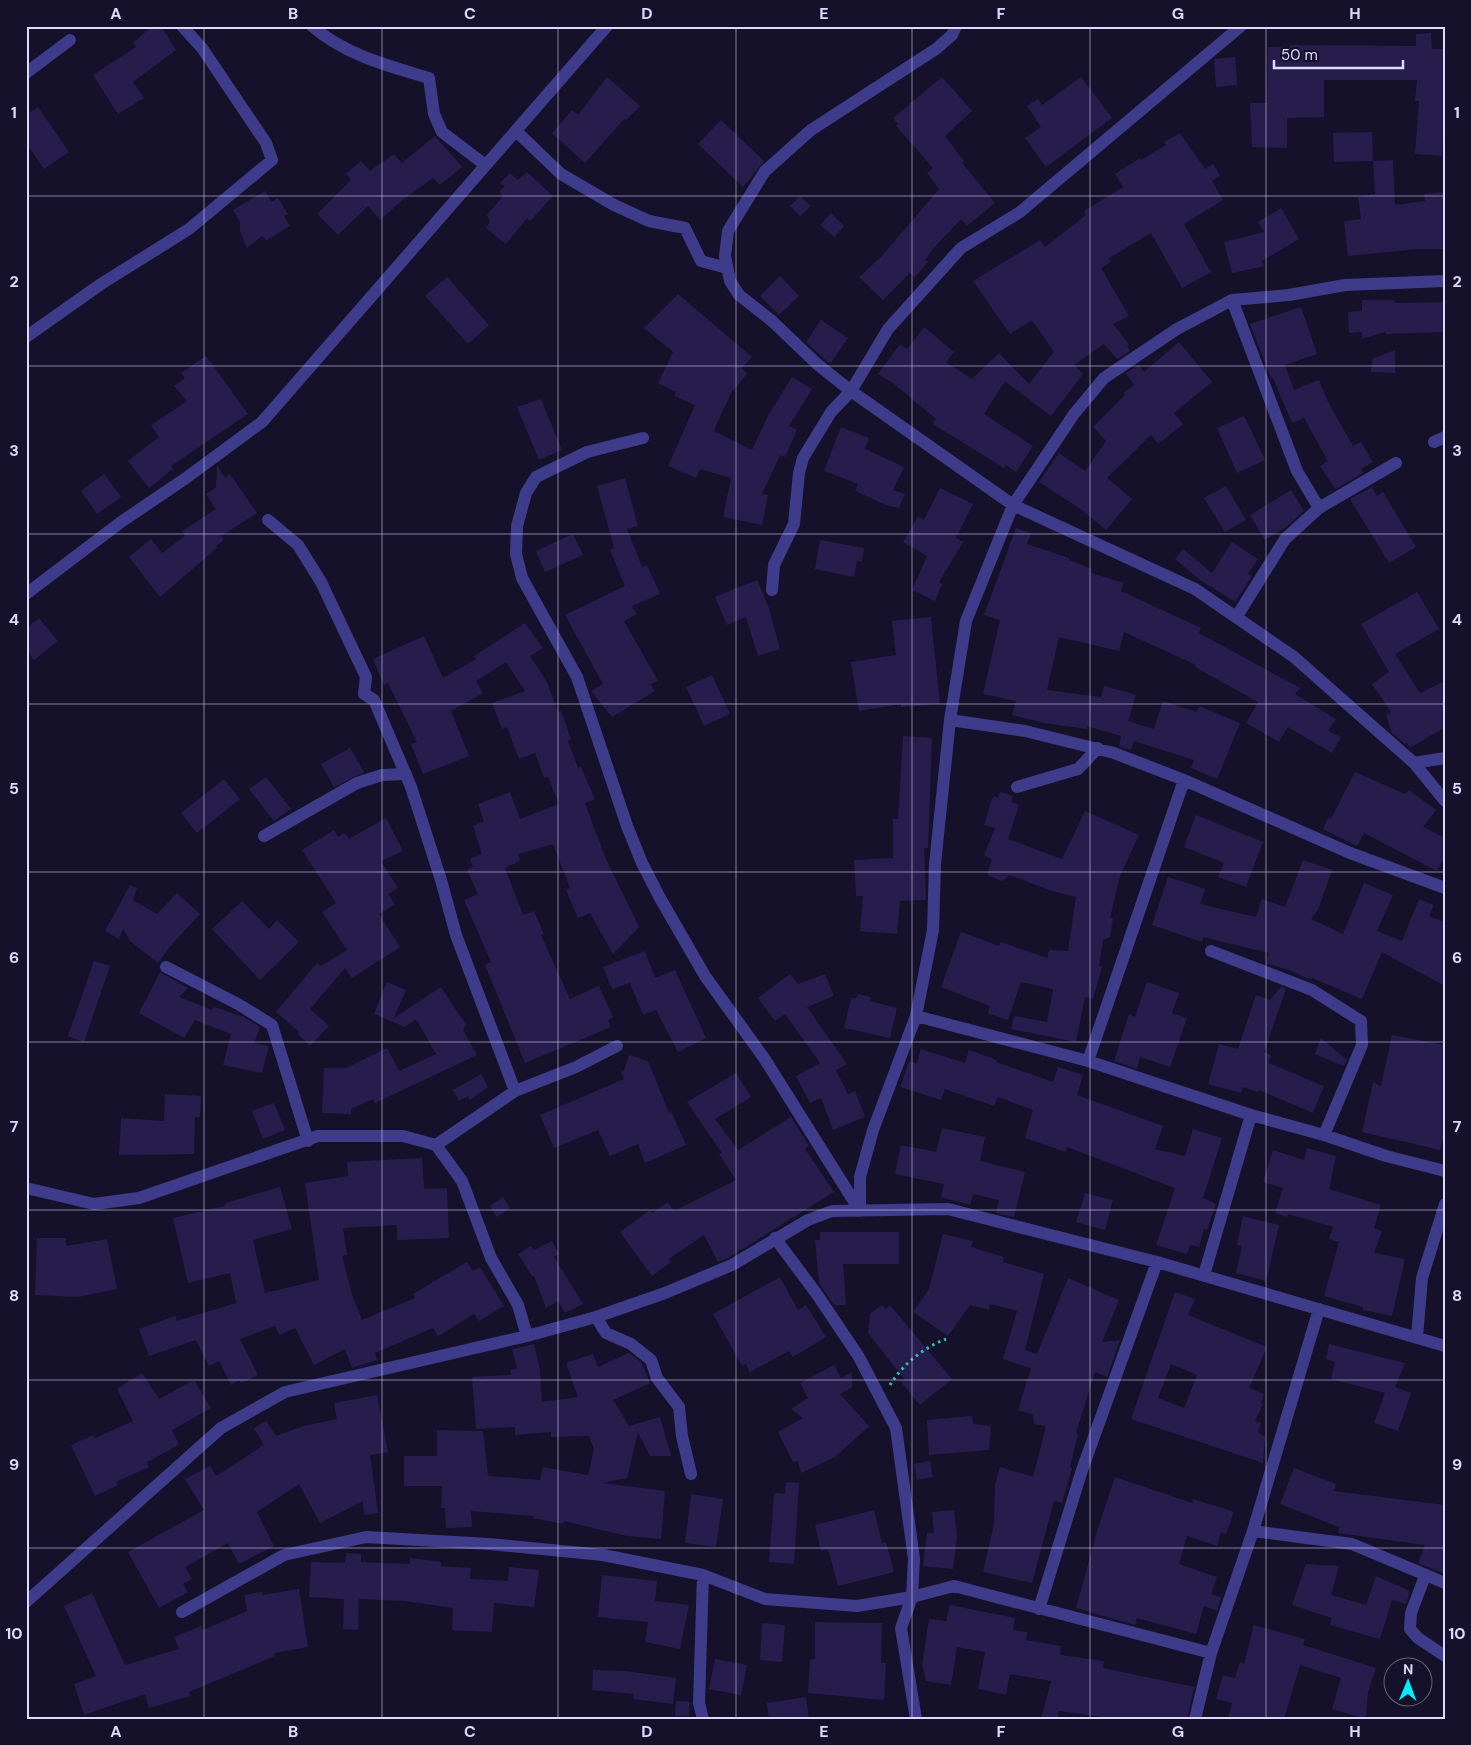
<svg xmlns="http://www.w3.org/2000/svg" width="1471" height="1745" font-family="'DM Sans',sans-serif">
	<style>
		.building { fill: #261d4c; fill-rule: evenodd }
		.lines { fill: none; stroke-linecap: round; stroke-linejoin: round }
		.path { stroke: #30bdb3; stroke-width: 3; stroke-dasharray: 2.5 4; stroke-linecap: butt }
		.street { stroke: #3e3c8a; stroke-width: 12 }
		.grid { fill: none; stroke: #dedaff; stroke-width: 1; stroke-opacity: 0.55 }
		.neatline { fill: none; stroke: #dedaff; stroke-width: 2 }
		.grid-label { font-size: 16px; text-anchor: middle; font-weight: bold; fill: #dedaff }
	</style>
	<rect width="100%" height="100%" fill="#15112b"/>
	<path class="building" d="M152,26H161L176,50L133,82L144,98L118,114L93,75L136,47L133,43Z
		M1431,33L1432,49H1445L1442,156L1415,154L1419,101H1415L1417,80H1324V117L1287,118V148L1252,147L1250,103H1267L1268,47H1290V45L1416,46V34Z
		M1235,57L1237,85L1216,87L1214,59Z
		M607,77L640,106L626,120L624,119L585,163L552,133L572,110L578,115Z
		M942,77L972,111L945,136L964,161L962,163L995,203L967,226L961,219L932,250L925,260L928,262L915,277L910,273L883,300L859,277L881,257L939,189L927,173L933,168L896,126L898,124L893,118Z
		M1081,77L1112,118L1046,167L1025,138L1041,127L1027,106L1038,99L1042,105Z
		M38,107L69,152L44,169L26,143V115Z
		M721,120L764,161L743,187L698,144Z
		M1372,132L1373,161L1334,162L1333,133Z
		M1180,133L1205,169L1213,164L1220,176L1212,181L1223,200L1184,224L1211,272L1182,288L1151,233L1109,258L1111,262L1101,268L1129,316L1113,324L1129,344L1127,346L1130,351L1117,359L1104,344L1074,365L1083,374L1051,416L1005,381L984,414L1033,446L1016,472L1006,465L1004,468L933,424L936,419L893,383L878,374L900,344L907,349L924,327L954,352L946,362L972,379L999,353L1029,384L1054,352L1032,320L1010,334L973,281L1040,240L1045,247L1086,215L1084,211L1123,187L1115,174L1140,158L1141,160L1166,145L1164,142Z
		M435,136L462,167L440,185L433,178L405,198L380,220L368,206L338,235L317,214L351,180L346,174L361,161L370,171L394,154L402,163Z
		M1393,160L1395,205L1425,201L1424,194L1445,192V249H1417L1348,256L1344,221L1361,219L1358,197L1375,194L1373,161Z
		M527,172L553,196L530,221L527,218L506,244L486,228L490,222L487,215L503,196L499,192L505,186L500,183L510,173L518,180Z
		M265,191L271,202L278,198L288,214L284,216L290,226L267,240L262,236L247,248L240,231V222L233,210Z
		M800,196L811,206L800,216L790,206Z
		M1281,208L1299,239L1262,261L1264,266L1232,273L1224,242L1264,232L1258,222Z
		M831,213L844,226L834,237L820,225Z
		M780,276L799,296L779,315L760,296Z
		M447,277L489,325L468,344L425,296Z
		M678,294L752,357L742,368L747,374L731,393L714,430L716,432L752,450L768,416L792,377L812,389L789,426L797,430L785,457L780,455L762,494L768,495L762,525L723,517L731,478L700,469L696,478L668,466L695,405L674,396L676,392L658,383L673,352L644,328Z
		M1362,300H1394V303L1445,302V332L1386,334L1385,332L1362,339V332L1349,333L1348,312L1362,311Z
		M1301,307L1317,354L1285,365L1294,390L1319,380L1328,402L1353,446L1361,442L1373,462L1361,469L1363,473L1335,489L1320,466L1328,461L1304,418L1292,423L1273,378H1271L1250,324Z
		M821,320L848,338L830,364L806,342Z
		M1179,342L1212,382L1174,413L1183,424L1158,444L1151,435L1107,478L1132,499L1106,530L1082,510L1039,482L1059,453L1085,471L1106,441L1093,427L1125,395L1123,393L1134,385L1126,373L1139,365L1144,372Z
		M1395,350V373L1371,372L1372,359Z
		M206,356L248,414L171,466L173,469L149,488L128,461L159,437L151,425L187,401L174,386L185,378L181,373Z
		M541,399L562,450L539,460L517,407Z
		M1244,416L1265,460L1237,473L1217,428Z
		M841,427L869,438L865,449L904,467L893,490L905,494L899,508L886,505L855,491L858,484L824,471Z
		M217,465L225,478L230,474L257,513L221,536L224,540L216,546L218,547L160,597L129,557L151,539L162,553L185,536L182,531L216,509L206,494L216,487Z
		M104,474L121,497L97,514L81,491Z
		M625,478L638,526L627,529L642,567L647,565L660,594L632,606L637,614L624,621L658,681L650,684L655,691L612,717L591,691L603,684L565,615L625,586L610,550L614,548L597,486Z
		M1226,486L1246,520L1225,532L1204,498Z
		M1372,487L1377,496L1383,492L1416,547L1389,563L1350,499Z
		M940,488L973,504L956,538L963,542L939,582L942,584L935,601L912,590L927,556L903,542L918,516L924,520Z
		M1291,490L1304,511L1286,527L1265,540L1250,515Z
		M1016,528L1031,533L1027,544L1069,558V560L1092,569L1091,573L1124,583L1121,591L1201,628L1199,633L1300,688L1295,694L1336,719L1328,731L1341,737L1332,753L1288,727L1279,742L1246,723L1258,702L1195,667L1196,665L1124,632L1119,651L1059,637L1047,690L1101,697L1104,686L1136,695L1128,721L1154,729L1163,701L1197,712L1199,706L1240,723L1217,779L1191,768L1194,760L1134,741L1131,750L1119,746L1121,736L1087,726V729L1044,723L1012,715L1016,701L983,694L1000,620L984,615Z
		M573,534L583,555L545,572L536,551Z
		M820,540L864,548L862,562L857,561L854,577L815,569Z
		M1232,542L1258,559L1248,574L1252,576L1235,602L1200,580L1175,559L1183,549L1212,573Z
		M757,580L769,608L780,649L758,656L746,617L727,625L715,597Z
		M1417,592L1439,629L1395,654L1420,693L1445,681V727L1410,748L1407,743H1404L1392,733L1386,715L1391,712L1372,684L1389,672L1361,624Z
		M931,617L940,704L901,707V704L859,711L851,662L896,655L892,621Z
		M39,618L58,641L34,660L26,650V628Z
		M525,623L543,648L530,656L547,682L558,712L561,711L571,739L568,741L578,768L581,767L595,799L585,803L592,822L606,859L639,927L613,954L590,913L578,918L566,890L570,888L553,844L518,854L520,861L505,868L523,915L534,911L544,934L541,935L570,999L599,986L613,1017L608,1020L611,1027L525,1063L485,965L491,962L464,900L478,894L467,870L473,867L470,859L482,854L473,826L484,821L478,804L510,792L520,819L559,804L548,777L544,778L535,753L519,759L507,727L502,729L492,703L525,691L506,662L476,681L483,693L451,711L469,756L423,774L411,744L417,742L388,683L384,685L373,659L424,636L443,678L476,659L474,656Z
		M712,675L730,714L704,726L686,687Z
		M903,736L932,738L928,848H924L926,900L900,901L897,934L860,931L863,896H856L854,860L893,858V819H898Z
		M350,748L364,772L334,787L321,764Z
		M1355,772L1405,794L1409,790L1436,810L1423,827L1445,838V856L1437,871L1364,833L1357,846L1323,829L1328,818L1331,819Z
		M266,777L291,809L274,821L249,789Z
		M224,779L240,799L197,833L181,813Z
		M1000,792L1013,796L1011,802L1019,805L1008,839L1062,859L1085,811L1139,835L1120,876L1110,918H1113L1110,937L1103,940L1099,966L1102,967L1093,999L1085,997L1076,1042L1011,1029L1014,1016L1047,1022L1053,989L1021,982L1008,1020L988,1013L990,1006L941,987L961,932L999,946L1001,942L1047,958L1049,950L1068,951L1076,897L1052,891L1010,875L1002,881L987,875L992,859L984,855L995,828L984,825L992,799L994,796L998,798Z
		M1196,815L1263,842L1246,887L1218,877L1224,863L1184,847Z
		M386,818L403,851L381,861L398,888L388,894L395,904L379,914L400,947L352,978L345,968L310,1009L329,1026L310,1046L298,1034L299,1032L276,1012L317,963L321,966L347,950L322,912L336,903L302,850L334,830L338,837L345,833L349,839Z
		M1303,860L1332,870L1318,910L1311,919L1343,934L1364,883L1393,895L1377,931L1402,941L1419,899L1434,905L1429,916L1445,922V986L1382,952L1362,999L1312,978L1311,980L1291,971L1266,963L1269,953L1203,937L1202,942L1152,925L1168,877L1205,889L1200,904L1256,917L1262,899L1285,907Z
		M130,885L137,888L133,900L157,914L177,893L200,914L172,944L158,963L130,941L123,929L119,939L105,931Z
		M242,901L269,929L277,920L299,942L260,980L212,929Z
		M645,951L655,978L675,970L706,1038L678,1052L656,1010L643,1015L630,983L612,989L603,967Z
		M94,961L110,966L84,1042L68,1036Z
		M160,972L188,988L179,997L212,1010L214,1007L244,1017L260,1027L254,1043L269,1046L262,1073L223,1065L231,1034L195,1020L184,1038L139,1013Z
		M790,974L798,984L825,974L834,996L807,1007L847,1064L836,1070L848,1094L855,1091L865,1117L833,1130L821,1098L810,1103L796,1076L820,1063L785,1014L775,1021L758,998Z
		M387,982L406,990L394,1018L441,987L466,1025L463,1030L477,1055L375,1103L373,1099L351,1109V1114L322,1113L324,1068H346L387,1048L399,1071L436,1054L416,1019L405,1027L374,1014Z
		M1147,982L1179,993L1172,1013L1187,1018L1170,1067L1140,1057L1137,1069L1114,1061L1129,1014L1135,1017Z
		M1281,987L1286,989L1264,1052L1271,1055L1268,1063L1324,1086L1313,1113L1259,1090L1258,1092L1243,1087L1241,1093L1208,1084L1219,1044L1238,1049L1256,995L1270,1000Z
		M858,994L871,997L870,1001L897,1008L890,1038L844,1028L851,998H856Z
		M1392,1035L1445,1045V1133L1440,1150L1362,1132L1373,1082L1381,1086Z
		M1321,1038L1347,1060L1344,1066L1315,1054Z
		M921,1049L965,1063L969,1050L997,1060L996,1062L1053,1082L1058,1067L1083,1075L1077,1095L1163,1126L1155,1149L1185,1156L1193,1129L1222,1138L1203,1198L1216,1204L1207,1230L1204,1229L1199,1247L1190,1245L1187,1254L1156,1245L1175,1188L1067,1147L1066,1152L1025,1138L1033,1110L998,1097L994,1106L945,1089L941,1100L900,1087L909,1061L917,1063Z
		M629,1055L648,1061L669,1113L671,1111L686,1145L645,1163L638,1144L610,1156L598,1130L554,1148L540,1115L624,1079L621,1072L624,1071Z
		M736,1073L751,1097L715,1119L734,1145L738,1150L791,1117L809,1146L805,1149L834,1192L728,1258L718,1262L704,1235L669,1259L671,1262L652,1276L620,1232L650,1210L652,1213L668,1202L674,1211L736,1180L719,1154L722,1153L687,1102Z
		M481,1074L488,1087L470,1100L468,1096L459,1101L453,1090Z
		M165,1094L201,1096L200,1117H195L194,1154L119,1155L121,1118L164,1121Z
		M274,1103L285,1130L263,1139L252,1111Z
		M942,1128L985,1137L980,1161L1025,1172L1014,1217L996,1213L999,1200L973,1194L970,1205L941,1197L944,1184L895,1174L901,1145L936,1152Z
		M1307,1148L1336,1156L1329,1189L1381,1205L1374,1228L1382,1231L1374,1253L1405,1259L1392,1316L1363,1310V1307L1324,1296L1339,1242L1329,1239L1333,1227L1288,1214L1287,1217L1275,1213L1283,1188L1263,1182L1273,1150L1304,1160Z
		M422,1158L424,1189L447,1188L449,1238L397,1240V1225L343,1228L347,1255L342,1256L352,1294L362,1320L415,1298L413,1294L467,1262L473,1271L480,1267L504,1306L479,1321L474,1314L438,1336L433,1328L375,1353L377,1360L352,1368L345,1349L314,1365L295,1328L279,1335L275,1326L240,1339L258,1375L241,1383L239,1380L231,1385L219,1361L209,1366L196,1340L149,1356L139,1329L175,1316L177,1321L236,1303L230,1273L188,1283L173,1218L225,1206L226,1203L280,1187L292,1229L253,1240L265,1293L319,1280L305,1183L348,1176L347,1162Z
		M1085,1193L1113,1200L1105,1230L1076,1222Z
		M503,1197L510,1208L497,1217L490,1206Z
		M1243,1216L1279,1225L1266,1281L1236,1273L1242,1246L1237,1245Z
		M820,1232H899V1264H843L846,1305H834L819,1283L815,1240H820Z
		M943,1234L973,1241L971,1247L1004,1257L1003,1262L1044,1274L1025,1350L1037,1354L1068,1278L1119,1300L1102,1342L1120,1340L1107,1377L1095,1372L1076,1433L1078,1434L1070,1467L1072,1468L1062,1503L1054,1501L1032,1583L983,1572L994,1524L995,1484L1000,1467L1033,1477L1046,1426L1034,1424L1033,1415L1018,1410L1031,1368L1003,1359L1017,1311L990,1304L989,1310L970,1305L948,1336L913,1312L929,1289Z
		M37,1238H66V1246L107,1239L117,1289L78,1297L35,1295Z
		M552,1241L559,1254L554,1257L583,1304L565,1313L558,1301L546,1308L534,1276H532L518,1254L531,1246L534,1250Z
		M780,1277L798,1310L806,1305L826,1337L793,1357L789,1351L750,1372L746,1364L742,1366L713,1314Z
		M1175,1292L1195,1299L1188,1315L1267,1347L1249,1388L1264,1394L1261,1403L1263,1404L1255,1421L1261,1423L1258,1432L1265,1437L1263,1463L1131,1419ZM1171,1364L1197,1375L1184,1408L1158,1398Z
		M882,1305L886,1309L890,1305L952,1379L920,1405L901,1382L905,1380L868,1333L870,1314Z
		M534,1344L540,1370L542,1402L578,1397L566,1363L593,1354L598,1367L629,1353L641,1362L650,1383L613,1400L629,1426L660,1417L671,1456H650L638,1433L627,1478L603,1483L665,1491L661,1539L627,1536L564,1521L563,1524L533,1518L534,1516L471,1511L472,1527L446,1528L445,1508H441L442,1486H404V1456H437V1430L483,1431L488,1476L540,1480L543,1467L588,1475L594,1449L589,1436L551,1437V1432L515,1435V1427L476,1429L472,1377L511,1375L510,1370L517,1369L512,1349Z
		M1329,1344L1405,1363L1395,1387L1411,1393L1398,1431L1374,1423L1385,1393L1331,1379L1335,1362L1326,1359Z
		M834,1365L841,1378L852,1372V1387L840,1394L869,1426L835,1457L801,1473L798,1461L793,1462L778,1432L803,1418L791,1409L808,1398L800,1383Z
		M142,1373L159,1399L194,1380L211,1408L172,1430L179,1445L147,1462L149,1467L116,1482L118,1485L95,1496L71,1445L93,1435L95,1438L133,1421L117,1389Z
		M377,1395L388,1452L370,1455L378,1513L364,1515L363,1501L320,1523L299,1484L257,1512L274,1546L239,1564L228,1543L185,1567L192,1579L183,1584L188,1592L159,1608L128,1552L204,1510L185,1479L210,1466L216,1476L264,1445L254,1428L266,1421L276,1436L304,1426L337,1419L334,1403Z
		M972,1416L973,1424L991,1426L989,1450L929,1455L927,1420Z
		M930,1461L933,1477L917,1480L914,1464Z
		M1294,1468L1336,1484L1334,1491L1445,1505V1574L1418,1563L1425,1545L1338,1533L1339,1527L1280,1504Z
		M1115,1477L1192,1503L1193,1499L1234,1512L1226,1534L1221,1532L1217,1546L1187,1536L1179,1564L1217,1577L1211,1594L1221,1598L1217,1611L1204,1606L1196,1634L1137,1618L1135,1625L1076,1608L1098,1528Z
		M786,1482L799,1483L794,1564L769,1562L774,1493L785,1494Z
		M691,1494L723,1499L716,1547L685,1543Z
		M874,1510L882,1543L886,1542L894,1572L838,1586L828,1549L821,1551L815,1525Z
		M954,1510L957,1537L953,1569L923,1566L927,1533H934L932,1512Z
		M346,1553L361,1554V1562L410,1564V1558L441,1562V1566L471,1568L470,1579L508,1581L509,1567L539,1570L534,1607L494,1603L492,1632L452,1630L453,1608L405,1601L359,1599L358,1630L343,1629L344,1599L309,1597L311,1562L345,1563Z
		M1306,1564L1339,1566L1331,1595L1366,1605L1376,1576L1410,1591L1406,1604L1392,1600L1380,1639L1330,1625L1332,1618L1292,1605Z
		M602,1575L657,1581L655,1601L689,1605L680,1649L645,1642L648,1622L598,1617Z
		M299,1589L308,1647L274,1653L275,1656L189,1692L190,1696L149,1708L145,1694L84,1715L74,1684L96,1676L64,1606L92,1593L125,1665L179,1649L174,1637L201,1626L203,1630L247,1611L244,1595L262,1592V1595Z
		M950,1605L1015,1618L1013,1630L1027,1632L1026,1640L1061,1646L1060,1655L1104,1661L1103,1668L1194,1687L1187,1719H1116L1059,1711L1058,1717L1041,1719L1051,1681L1010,1674L1006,1695L978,1689L985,1652L957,1647L951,1685L926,1681L922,1665L929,1619L946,1621Z
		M815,1622L882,1623L881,1663H886L884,1700L808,1693L810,1659H815Z
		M762,1623L785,1625L782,1662L760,1660Z
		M1254,1625L1305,1639L1303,1645L1376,1668L1368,1692L1366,1719L1332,1709L1341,1678L1300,1665L1284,1719H1228L1232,1703L1216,1699L1223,1675L1235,1678L1240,1662L1244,1664Z
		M715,1659L747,1665L741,1695L709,1689Z
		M593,1670L626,1671L676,1678L673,1704L633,1699L634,1694L592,1690Z
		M806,1697L809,1719H769L767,1703Z
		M676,1701L690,1702L689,1716H675Z"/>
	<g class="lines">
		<path class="path" d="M890,1385C903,1364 923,1348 946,1339"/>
		<path class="street" d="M312,26C345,55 389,66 429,78L434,114L442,132L480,161
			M956,26L952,35L936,49L811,130L765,171L728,231L725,256L730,281L739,295L772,321L817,364L851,391L1013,505L1195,589L1294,657L1414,763L1445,801
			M26,73L70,40
			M516,131L561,174L614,205L649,221L685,228L701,261L727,268
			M1232,300L1297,471L1319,508
			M26,337L101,284L189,229L272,160L266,143L202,48L182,26
			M643,438L587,452L536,477L526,493L517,526L516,554L522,578L577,677L627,826L642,863L660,898L705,976L764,1058L860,1211
			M1434,442L1445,437
			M268,520L298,545L321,582L366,677L364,694L374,700L411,787L441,880L456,935L515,1091
			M772,590L774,565L794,524L799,473L803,458L831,412L851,391L888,329L961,248L1020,212L1241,26
			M26,594L121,522L186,478L262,422L607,26
			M1237,616L1285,539L1319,508L1396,463
			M950,720L1025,731L1114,753L1184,780L1350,853L1445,888
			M1414,763L1445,758
			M1017,787L1078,769L1098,748
			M264,836L357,783L382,775L406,774
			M1211,951L1312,990L1361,1021L1362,1045L1324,1135
			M166,967L238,1004L272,1025L308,1141
			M916,1016L1088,1061L1251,1115L1324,1135L1386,1156L1445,1171
			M1088,1061L1184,780
			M26,1188L94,1204L139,1198L318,1136H403L436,1145
			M860,1211V1177L873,1130L916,1016L933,930L935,864L950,720L966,621L1013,505L1074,414L1104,378L1177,329L1232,300L1289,295L1345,285L1445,281
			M775,1238L816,1293L859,1357L896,1428L914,1559L912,1597L901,1628L916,1719
			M1204,1275L1251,1115
			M596,1317L606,1333L631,1344L651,1360L657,1378L679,1407L682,1436L691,1474
			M527,1336L518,1305L491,1258L462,1181L436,1145L515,1091L576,1067L617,1046
			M1417,1337L1422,1278L1445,1204
			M1253,1531L1352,1544L1445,1583
			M1425,1576L1411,1613L1410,1629L1418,1638L1445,1656
			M26,1602L221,1428L285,1392L527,1336L596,1317L665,1293L732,1265L808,1220L832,1211L948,1209L1157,1262L1445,1346
			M1039,1609L1082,1470L1157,1262
			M182,1612L284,1555L366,1537L489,1544L603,1555L703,1575L765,1599L857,1606L912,1597L954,1586L1211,1653
			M703,1719L699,1703L703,1575
			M1195,1719L1211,1653L1253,1531L1319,1309"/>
	</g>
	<path class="grid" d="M204,26V1719M382,26V1719M558,26V1719M736,26V1719M912,26V1719M1090,26V1719M1266,26V1719M26,196H1445M26,366H1445M26,534H1445M26,704H1445M26,872H1445M26,1042H1445M26,1210H1445M26,1380H1445M26,1548H1445"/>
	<rect width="1471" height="1745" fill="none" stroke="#15112b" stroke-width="55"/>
	<g transform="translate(1408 1682) rotate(1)"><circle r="24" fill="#15112b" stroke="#656180"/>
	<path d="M0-4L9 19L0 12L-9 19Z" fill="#06e9ff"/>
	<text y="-8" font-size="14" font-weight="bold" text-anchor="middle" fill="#dedaff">N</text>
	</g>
	<path d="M1274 60v8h129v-8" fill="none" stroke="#dedaff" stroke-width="2.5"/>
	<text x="1281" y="60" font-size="15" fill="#dedaff" stroke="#15112b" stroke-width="4" paint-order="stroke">50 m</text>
	<rect x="28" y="28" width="1416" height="1690" class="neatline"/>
	<g class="grid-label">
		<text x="116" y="19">A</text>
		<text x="293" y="19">B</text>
		<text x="470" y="19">C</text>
		<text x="647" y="19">D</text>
		<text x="824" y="19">E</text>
		<text x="1001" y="19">F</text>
		<text x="1178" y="19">G</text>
		<text x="1355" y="19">H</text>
		<text x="14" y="118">1</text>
		<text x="1457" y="118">1</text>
		<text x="14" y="287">2</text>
		<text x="1457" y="287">2</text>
		<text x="14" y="456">3</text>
		<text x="1457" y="456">3</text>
		<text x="14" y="625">4</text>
		<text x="1457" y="625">4</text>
		<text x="14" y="794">5</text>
		<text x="1457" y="794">5</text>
		<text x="14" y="963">6</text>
		<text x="1457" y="963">6</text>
		<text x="14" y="1132">7</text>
		<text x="1457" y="1132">7</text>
		<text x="14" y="1301">8</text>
		<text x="1457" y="1301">8</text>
		<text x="14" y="1470">9</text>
		<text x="1457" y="1470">9</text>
		<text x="14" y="1639">10</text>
		<text x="1457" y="1639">10</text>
		<text x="116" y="1737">A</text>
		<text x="293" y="1737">B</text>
		<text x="470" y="1737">C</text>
		<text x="647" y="1737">D</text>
		<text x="824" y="1737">E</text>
		<text x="1001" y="1737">F</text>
		<text x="1178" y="1737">G</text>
		<text x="1355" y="1737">H</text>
	</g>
</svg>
